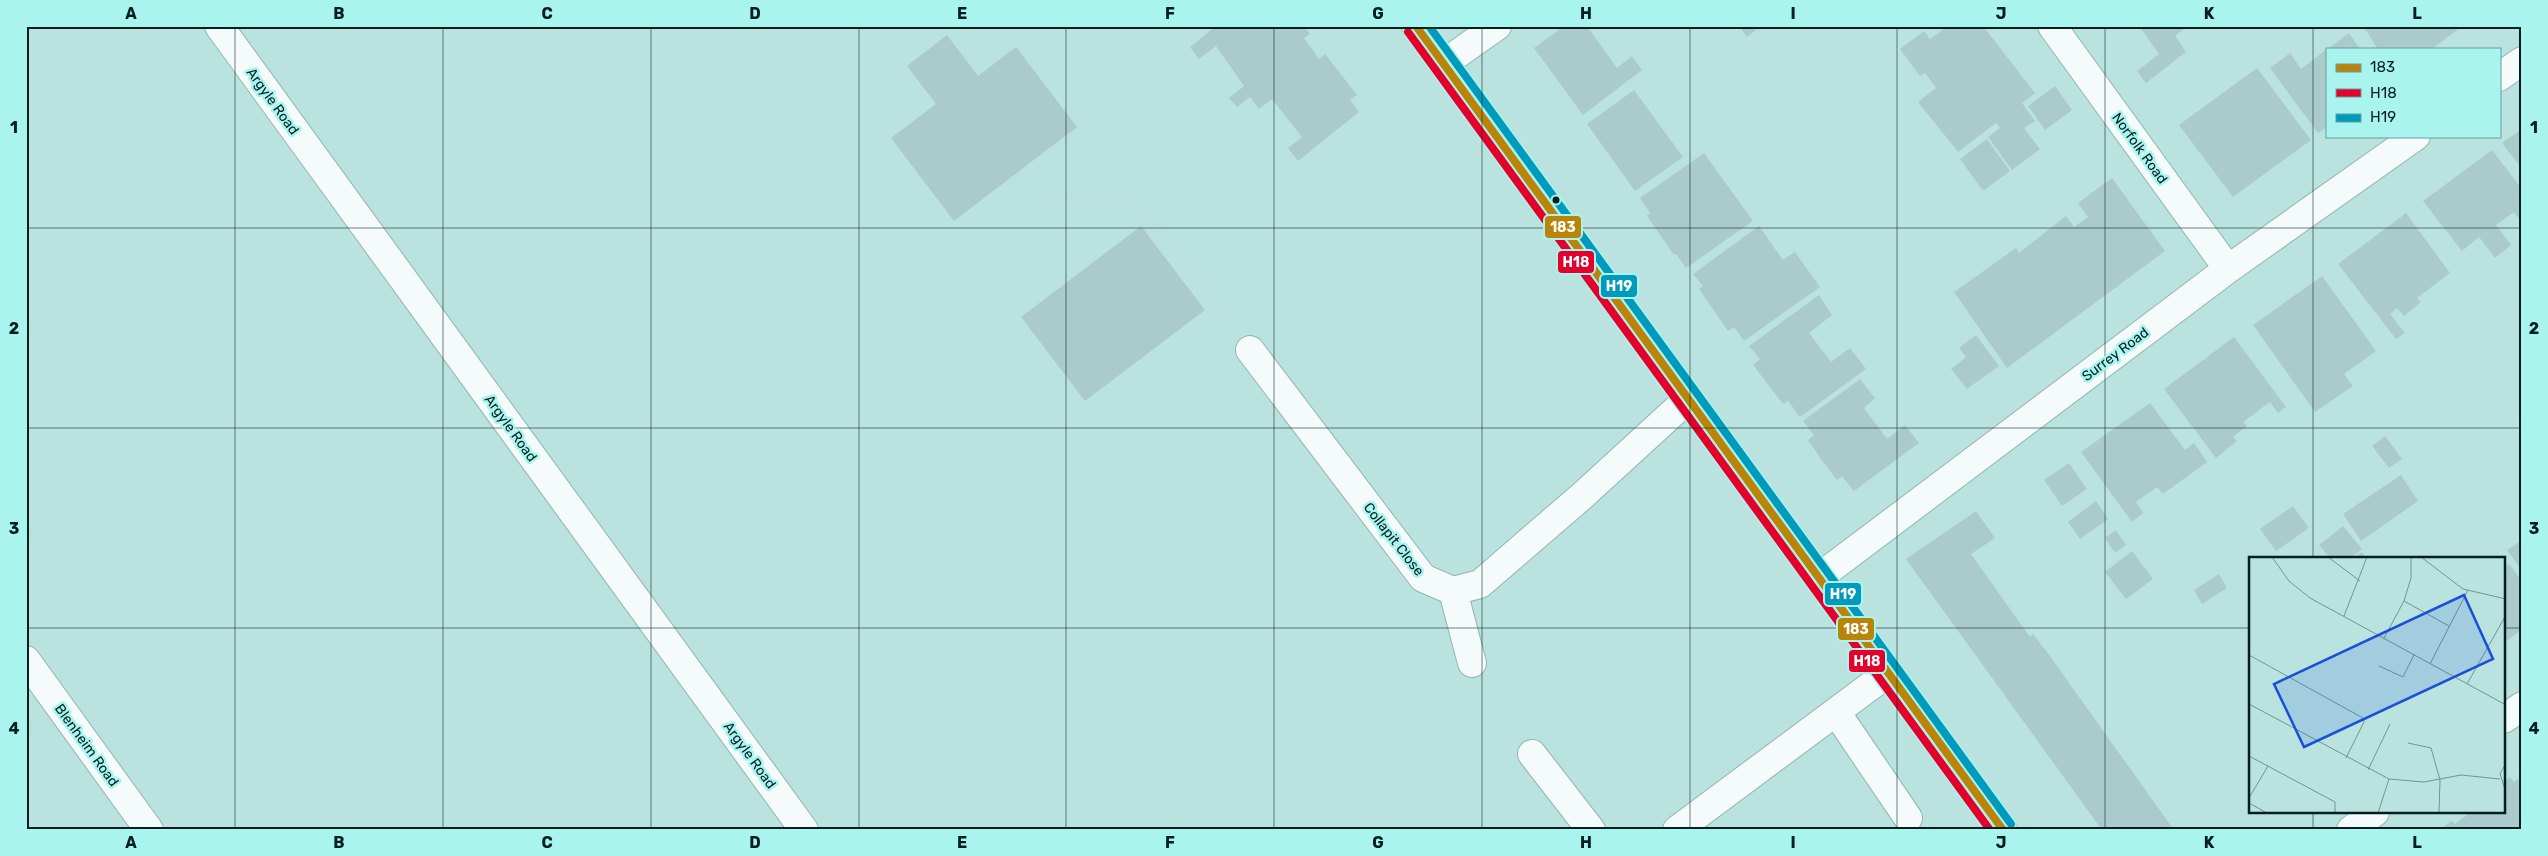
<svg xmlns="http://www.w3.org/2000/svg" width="2548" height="856" font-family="Rubik,sans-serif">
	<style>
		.building { fill: #abcacc }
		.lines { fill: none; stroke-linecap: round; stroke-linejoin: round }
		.minor-casing { stroke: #93b4b2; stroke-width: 30 }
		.major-casing { stroke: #a8b5b5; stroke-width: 30 }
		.path { stroke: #c7d5d3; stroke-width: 3; stroke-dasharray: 1 4; stroke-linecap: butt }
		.minor { stroke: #f5fbfa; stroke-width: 28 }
		.major { stroke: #f0f1f2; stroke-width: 28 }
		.bus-1-casing { stroke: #a9f4ef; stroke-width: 11 }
		.bus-2-casing { stroke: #a9f4ef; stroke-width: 11 }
		.bus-3-casing { stroke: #a9f4ef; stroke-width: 11 }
		.bus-1 { stroke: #b98408; stroke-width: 8 }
		.bus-2 { stroke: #e4002b; stroke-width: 8 }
		.bus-3 { stroke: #009bbc; stroke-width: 8 }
		.grid { fill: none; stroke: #001f1e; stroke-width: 1; stroke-opacity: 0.55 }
		.bus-dot { fill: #001f1e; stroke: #a9f4ef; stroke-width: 2 }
		.labels { text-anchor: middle; stroke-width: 5; stroke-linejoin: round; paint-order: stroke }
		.street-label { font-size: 14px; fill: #001f1e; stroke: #a9f4ef }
		.inset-road { fill: none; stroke: #709592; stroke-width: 1 }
		.view { fill: #1d4ed8; fill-opacity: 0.15; stroke: #1d4ed8; stroke-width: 2.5 }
		.inset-edge { fill: none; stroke: #001f1e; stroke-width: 2.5 }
		.line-badge { stroke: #a9f4ef; stroke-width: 2 }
		.badge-label { font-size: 14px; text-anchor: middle; font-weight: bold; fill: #fff }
		.neatline { fill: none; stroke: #001f1e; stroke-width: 2 }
		.grid-label { font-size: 16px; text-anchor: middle; font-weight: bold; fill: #001f1e }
	</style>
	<rect width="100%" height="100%" fill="#bae3e0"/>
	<path class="building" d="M1216,26H1304L1310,34L1304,38L1319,59L1325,54L1357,95L1350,100L1359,112L1298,161L1288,148L1302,137L1272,99L1259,109L1250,97L1237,107L1229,98L1244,86L1216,46L1199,59L1190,47Z
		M1564,26H1587L1617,68L1632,56L1642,70L1583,115L1534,48Z
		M1739,26H1761L1747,37Z
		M1948,26H1983L2035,93L2022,103L2035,121L2024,128L2040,149L2012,170L1988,137L2000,128L1996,123L1958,152L1918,102L1936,88L1925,73L1920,76L1900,49L1924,31L1930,39Z
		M2139,26H2188L2175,36L2186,52L2146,83L2137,71L2159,54Z
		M2363,26H2462L2432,49H2378Z
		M2349,33L2360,49H2328Z
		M947,35L978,76L1016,47L1077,127L954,221L891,138L936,104L907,66Z
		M2327,49V127L2318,133L2270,68L2290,53L2301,69Z
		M2257,68L2311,140L2233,197L2179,125Z
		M2055,86L2072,110L2045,130L2028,106Z
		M1634,90L1683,157L1635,191L1587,124Z
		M2522,129V169L2502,143Z
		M1987,139L2010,171L1983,191L1960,159Z
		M2492,150L2522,189V223L2514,212L2496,225L2511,245L2495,258L2479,237L2462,251L2423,201Z
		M1704,153L1753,221L1686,268L1676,254L1674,255L1647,216L1650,213L1640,198Z
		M2112,178L2165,251L2007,368L1954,292L2016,248L2019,253L2066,216L2074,227L2088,217L2078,203Z
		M2406,213L2450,273L2417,298L2421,302L2404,316L2397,308L2390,314L2405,333L2396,339L2338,264Z
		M1141,226L1205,310L1085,401L1021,317Z
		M1759,226L1783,260L1795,252L1820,287L1744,341L1734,327L1728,331L1699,289L1703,286L1693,274Z
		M2322,276L2376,351L2344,374L2353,386L2315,412L2253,325Z
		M1819,295L1832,315L1809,333L1831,362L1850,348L1866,369L1800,417L1788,401L1783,404L1753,365L1760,359L1749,346Z
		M1976,335L1999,366L1967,389L1951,369L1966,357L1959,348Z
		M2234,337L2286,407L2278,413L2270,402L2243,422L2247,426L2233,437L2237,441L2216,458L2164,389Z
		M1860,379L1875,398L1864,408L1887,439L1905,425L1919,443L1854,491L1842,476L1837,480L1821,459L1808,440L1814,435L1803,421Z
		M2150,403L2185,450L2194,443L2207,462L2163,494L2157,487L2136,502L2143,513L2132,522L2081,452Z
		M2385,436L2402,459L2389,468L2372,446Z
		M2069,463L2087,489L2062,506L2044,480Z
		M2401,475L2418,501L2361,541L2343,514Z
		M2096,501L2108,519L2080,539L2068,522Z
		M2293,506L2309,528L2276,551L2260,529Z
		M1976,511L1995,538L1971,554L2030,637L2033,634L2047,652L2174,830H2102L1906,559Z
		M2343,526L2362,549L2350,558H2330L2319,545Z
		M2116,530L2126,545L2115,553L2105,538Z
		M2522,540V571L2507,550Z
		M2132,551L2153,579L2126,599L2105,572Z
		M2362,552L2366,558H2353Z
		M2509,564L2522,581V630L2504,642V568Z
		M2219,574L2227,588L2202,604L2194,590Z
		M2522,776V830H2438L2452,821L2455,824L2471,812H2504V782L2510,777L2514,782Z"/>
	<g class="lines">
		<defs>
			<path id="minor" d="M219,26L804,830
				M2052,26L2228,269
				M1443,64L1497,26
				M2499,77L2522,61
				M1250,350L1423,578L1453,591L1480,584L1582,496L1688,399
				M1818,578L2228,269L2416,136
				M1453,591L1472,663
				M26,660L149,830
				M1836,712L1908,818
				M2504,719L2522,706
				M1532,754L1591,830
				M1677,830L1888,673
				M2351,830L2375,812"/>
			<path id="major" d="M1416,26L2003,830"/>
		</defs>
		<use href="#minor" class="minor-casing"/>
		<use href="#major" class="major-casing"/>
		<path class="path" d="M1031,191L1143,208L1232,320"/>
		<use href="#minor" class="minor"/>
		<use href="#major" class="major"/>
		<defs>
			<path id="bus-1" d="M1416,26L2003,830"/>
			<path id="bus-2" d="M1408,32L1990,830"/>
			<path id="bus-3" d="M1429,26L2011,824"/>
		</defs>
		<use href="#bus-1" class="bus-1-casing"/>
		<use href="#bus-2" class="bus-2-casing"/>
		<use href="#bus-3" class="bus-3-casing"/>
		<use href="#bus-1" class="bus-1"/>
		<use href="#bus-2" class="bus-2"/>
		<use href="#bus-3" class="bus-3"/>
	</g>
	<path class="grid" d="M235,26V830M443,26V830M651,26V830M859,26V830M1066,26V830M1274,26V830M1482,26V830M1690,26V830M1897,26V830M2105,26V830M2313,26V558M26,228H2522M26,428H2522M26,628H2250M2504,628H2522M2313,812V830"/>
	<circle class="bus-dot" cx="1556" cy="200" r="4.5"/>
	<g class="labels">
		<g class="street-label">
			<text transform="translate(273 101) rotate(54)" y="5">Argyle Road</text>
			<text transform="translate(2140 148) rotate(54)" y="5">Norfolk Road</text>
			<text transform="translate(2115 354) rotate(-37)" y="5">Surrey Road</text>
			<text transform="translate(511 428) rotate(54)" y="5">Argyle Road</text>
			<text transform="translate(1394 539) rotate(52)" y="5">Collapit Close</text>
			<text transform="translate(87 745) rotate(54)" y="5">Blenheim Road</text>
			<text transform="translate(750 755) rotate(54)" y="5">Argyle Road</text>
		</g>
	</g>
	<g transform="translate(2249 557)">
		<rect width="256" height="256" fill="#bae3e0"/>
		<path class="inset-road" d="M23,0L40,24L61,41L257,148M79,0L111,24M172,0L214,32L257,42M155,44L200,69M95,59L118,0M135,81L155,44L162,21V0M0,98L114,161L115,165L97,201M181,107L219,33M130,109L154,120L165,98M218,127L257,58M0,147L140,222L175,225L212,218L251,222M159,186L182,191L191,223L190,256M0,199L86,245V256M257,206L251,217L257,235M119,213L141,167M0,241L19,209M0,246L18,256M129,256L140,222"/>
		<path class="view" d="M215,38L244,102L55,190L25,127Z"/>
		<rect width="256" height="256" class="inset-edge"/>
	</g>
	<g class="line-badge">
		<rect x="1544" y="215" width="38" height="24" rx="5" fill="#b98408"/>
		<rect x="1557" y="250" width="38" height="24" rx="5" fill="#e4002b"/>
		<rect x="1600" y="274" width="38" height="24" rx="5" fill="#009bbc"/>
		<rect x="1824" y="582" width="38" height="24" rx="5" fill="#009bbc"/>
		<rect x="1837" y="617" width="38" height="24" rx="5" fill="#b98408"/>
		<rect x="1848" y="649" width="38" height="24" rx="5" fill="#e4002b"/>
	</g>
	<g class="badge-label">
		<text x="1563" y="232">183</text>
		<text x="1576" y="267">H18</text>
		<text x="1619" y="291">H19</text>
		<text x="1843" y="599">H19</text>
		<text x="1856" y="634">183</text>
		<text x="1867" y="666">H18</text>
	</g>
	<rect width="2548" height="856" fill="none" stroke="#a9f4ef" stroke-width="55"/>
	<rect x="2326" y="48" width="175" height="90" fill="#a9f4ef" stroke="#659f9b"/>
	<rect x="2336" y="64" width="25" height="8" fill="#b98408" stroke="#659f9b"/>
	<text x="2370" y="72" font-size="15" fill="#001f1e">183</text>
	<rect x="2336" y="89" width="25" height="8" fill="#e4002b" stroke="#659f9b"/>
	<text x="2370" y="98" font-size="15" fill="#001f1e">H18</text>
	<rect x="2336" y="114" width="25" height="8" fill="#009bbc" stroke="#659f9b"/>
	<text x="2370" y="122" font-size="15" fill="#001f1e">H19</text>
	<rect x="28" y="28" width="2492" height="800" class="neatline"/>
	<g class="grid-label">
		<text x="131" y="19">A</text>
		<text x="339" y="19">B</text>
		<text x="547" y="19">C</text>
		<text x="755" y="19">D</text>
		<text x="962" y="19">E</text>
		<text x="1170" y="19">F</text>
		<text x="1378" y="19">G</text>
		<text x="1586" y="19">H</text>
		<text x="1793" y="19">I</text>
		<text x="2001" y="19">J</text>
		<text x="2209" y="19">K</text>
		<text x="2417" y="19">L</text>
		<text x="14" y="133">1</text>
		<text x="2534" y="133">1</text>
		<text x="14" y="334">2</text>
		<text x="2534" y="334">2</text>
		<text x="14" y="534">3</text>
		<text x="2534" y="534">3</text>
		<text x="14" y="734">4</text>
		<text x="2534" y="734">4</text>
		<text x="131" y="848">A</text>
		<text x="339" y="848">B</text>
		<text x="547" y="848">C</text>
		<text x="755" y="848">D</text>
		<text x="962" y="848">E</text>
		<text x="1170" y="848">F</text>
		<text x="1378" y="848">G</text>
		<text x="1586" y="848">H</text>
		<text x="1793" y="848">I</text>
		<text x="2001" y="848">J</text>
		<text x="2209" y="848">K</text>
		<text x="2417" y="848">L</text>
	</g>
</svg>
